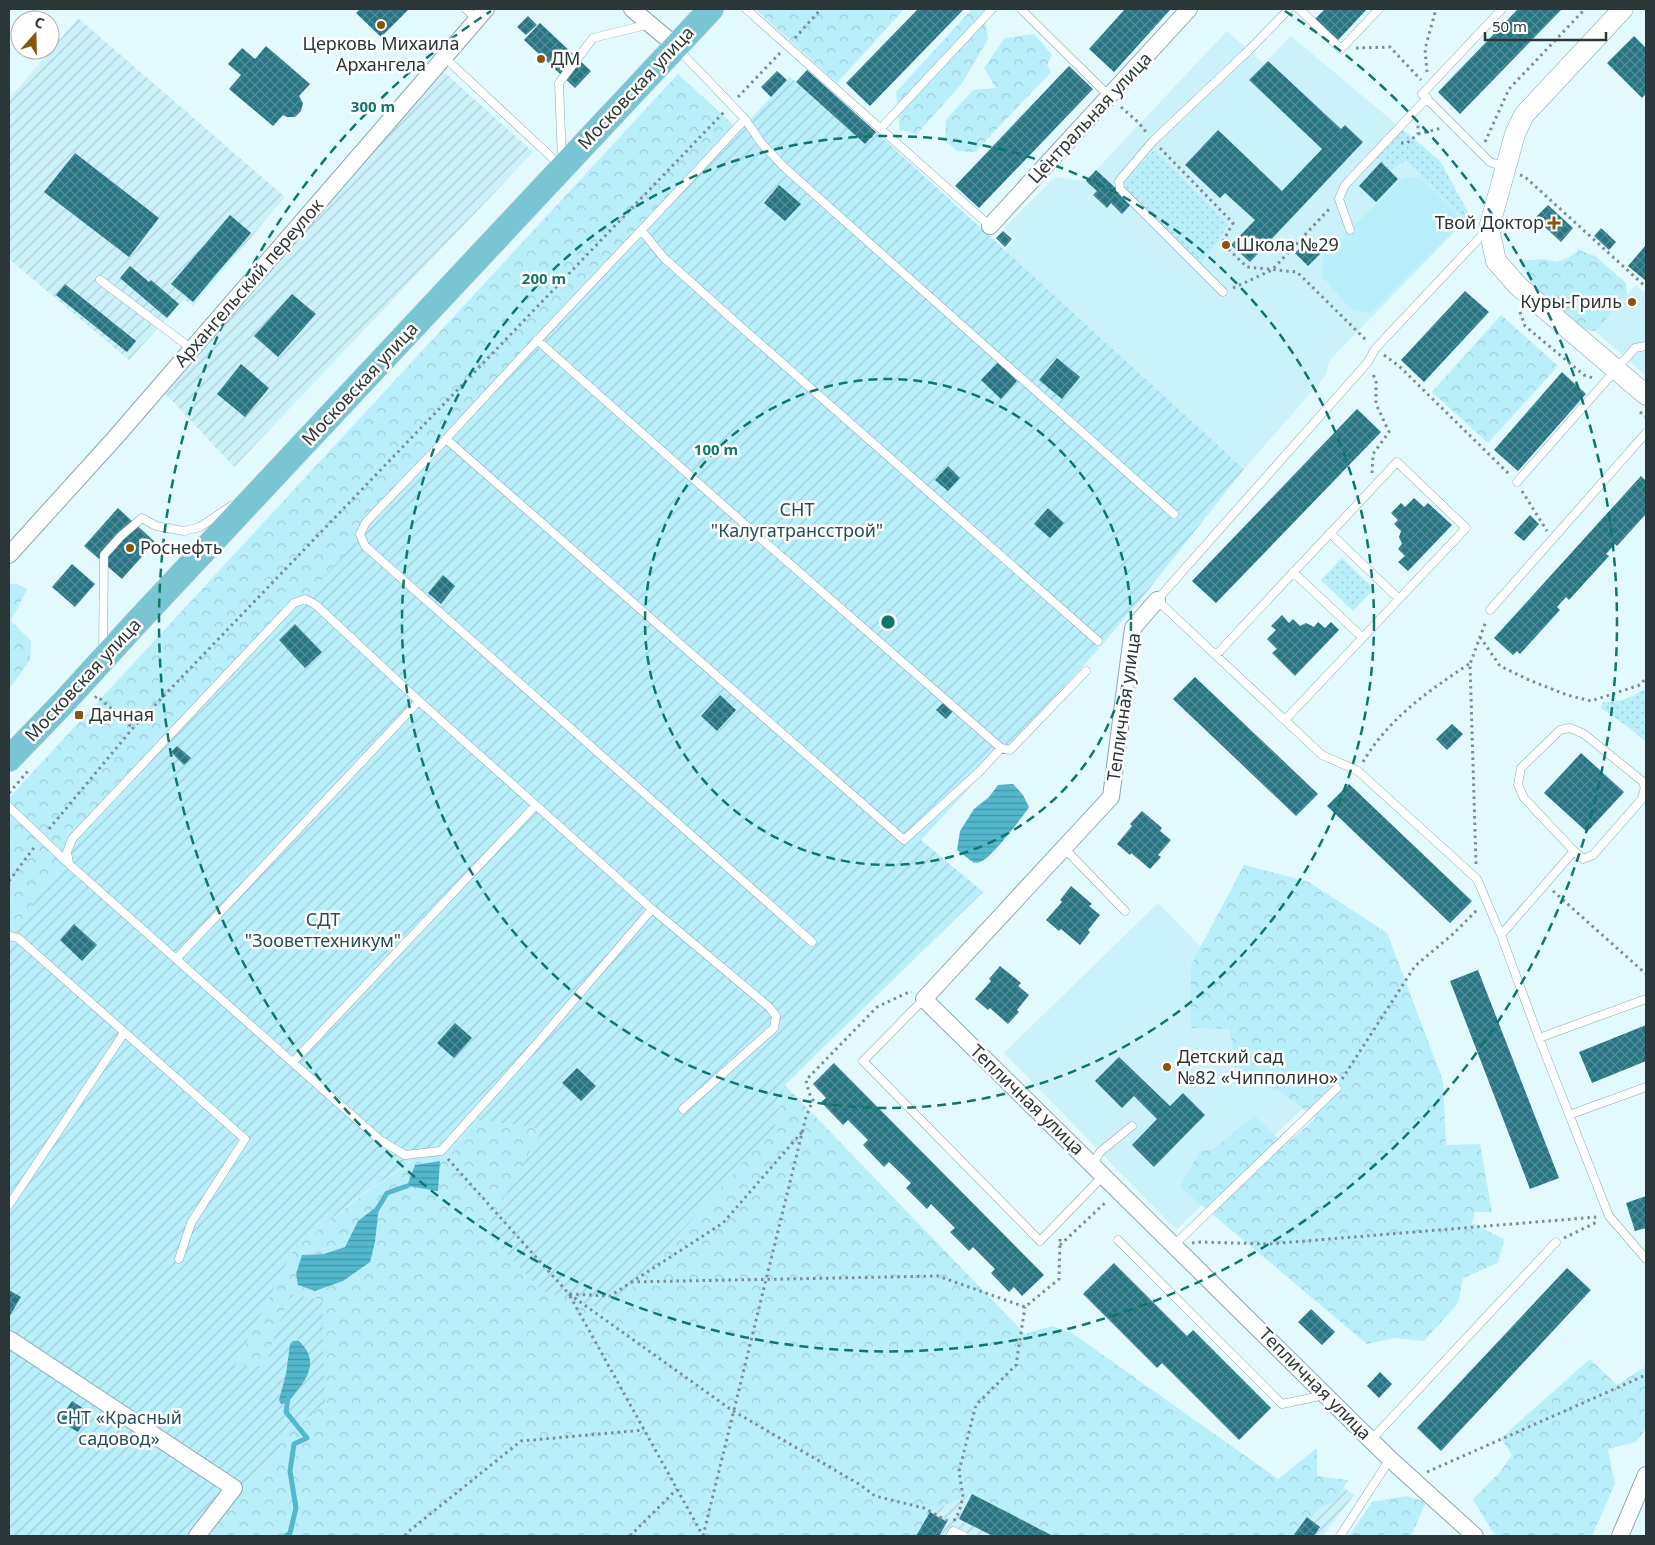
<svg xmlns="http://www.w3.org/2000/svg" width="1655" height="1545" font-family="'Noto Sans',sans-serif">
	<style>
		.built { fill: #cbf1fa }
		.industrial { fill: url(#industrial-furrows) }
		.forest { fill: url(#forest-crowns); fill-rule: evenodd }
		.park { fill: url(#park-dots) }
		.garden { fill: url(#garden-furrows) }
		.pitch { fill: #b9eefb }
		.water { fill: url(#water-rules) }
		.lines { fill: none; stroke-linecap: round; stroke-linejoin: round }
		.stream { stroke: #53b7cd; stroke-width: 5 }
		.building { fill: url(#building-cross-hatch) }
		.service-casing { stroke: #8ca7ae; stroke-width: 9 }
		.minor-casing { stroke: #8ca7ae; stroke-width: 18 }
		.tertiary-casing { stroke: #8ca7ae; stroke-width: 21 }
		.primary-casing { stroke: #d4d7d7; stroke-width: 26 }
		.path { stroke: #7d8e92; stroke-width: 3; stroke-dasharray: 2.5 4; stroke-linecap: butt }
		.service { stroke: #fff; stroke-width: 8 }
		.minor { stroke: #fff; stroke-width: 16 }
		.tertiary { stroke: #fff; stroke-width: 20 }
		.primary { stroke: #79c5d3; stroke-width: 25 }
		.ring { fill: none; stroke: #0f766e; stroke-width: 2.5; stroke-dasharray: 9 6 }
		.poi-dot { fill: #8c530b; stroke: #fff; stroke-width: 2 }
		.labels { text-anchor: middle; stroke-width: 5; stroke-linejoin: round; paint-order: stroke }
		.poi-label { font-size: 18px; fill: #2a3638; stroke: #fff; text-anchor: start }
		.street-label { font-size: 18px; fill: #2a3638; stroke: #fff }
		.park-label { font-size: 18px; fill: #234f59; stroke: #fff }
		.centre { fill: #0f766e; stroke: #fff; stroke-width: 2.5 }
		.ring-label { font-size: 15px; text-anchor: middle; font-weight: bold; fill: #0f766e; stroke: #fff; stroke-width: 5; stroke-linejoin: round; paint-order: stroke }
	</style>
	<defs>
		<pattern id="industrial-furrows" width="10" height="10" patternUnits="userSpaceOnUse" patternTransform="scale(1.25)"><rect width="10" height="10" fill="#cbf1fa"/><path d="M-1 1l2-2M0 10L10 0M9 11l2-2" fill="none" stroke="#aecfd7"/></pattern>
		<pattern id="forest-crowns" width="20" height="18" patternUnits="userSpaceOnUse" patternTransform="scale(1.25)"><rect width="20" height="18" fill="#b9eefb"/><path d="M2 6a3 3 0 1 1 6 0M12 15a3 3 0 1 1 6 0" fill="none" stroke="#9fcdd8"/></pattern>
		<pattern id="park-dots" width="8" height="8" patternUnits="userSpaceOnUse" patternTransform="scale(1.25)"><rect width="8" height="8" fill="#b9eefb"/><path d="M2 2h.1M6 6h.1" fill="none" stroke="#9fcdd8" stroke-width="1.8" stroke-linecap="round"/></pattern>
		<pattern id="garden-furrows" width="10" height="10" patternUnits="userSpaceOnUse" patternTransform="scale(1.25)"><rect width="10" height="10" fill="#b9eefb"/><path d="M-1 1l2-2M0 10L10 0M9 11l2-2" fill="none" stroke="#9fcdd8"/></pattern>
		<pattern id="water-rules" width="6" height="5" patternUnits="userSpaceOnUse" patternTransform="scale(1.25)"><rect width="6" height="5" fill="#53b7cd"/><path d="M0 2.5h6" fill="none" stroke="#4596a7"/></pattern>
		<pattern id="building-cross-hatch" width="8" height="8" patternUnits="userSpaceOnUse" patternTransform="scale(1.25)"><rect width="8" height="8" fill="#267484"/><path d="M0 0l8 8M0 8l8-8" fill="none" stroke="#548c97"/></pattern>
	</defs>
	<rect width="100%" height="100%" fill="#e2f9fe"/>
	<path class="built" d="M1227,31L1264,64L1291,36L1440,161L1470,216L1329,361L1326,375L1244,469L1005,250L1015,239L1004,228L1055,177L1086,181Z
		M1636,285L1646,294V376L1595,331Z
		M1158,903L1331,1081L1176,1230L1004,1053Z"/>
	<path class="industrial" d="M78,18L285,197L193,306L184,299L129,360L9,259V99Z
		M443,71L533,152L234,467L164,392Z
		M1332,1479L1354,1495L1323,1536H1285Z
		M972,1494L1053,1536H916L930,1512Z"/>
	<path class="forest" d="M755,9H904L837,83Z
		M972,9H984L988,39L963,82L917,134L900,130L896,92Z
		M1034,34L1052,55L1047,65L1051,72L975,152L957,151L945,140L946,120L973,90L996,88L984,68L1005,38Z
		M678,74L740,131L81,837L9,938V798Z
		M1579,250L1595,256L1626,283L1627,295L1595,331L1585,330L1535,288L1519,261L1543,259L1557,262L1568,258Z
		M1501,315L1558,366L1488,443L1432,392Z
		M9,584H17L27,589L11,621L31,641L30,660L9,689Z
		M1244,865L1309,882L1387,933L1443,1081L1446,1145L1480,1144L1492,1212H1475L1472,1223L1504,1239L1498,1263L1463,1278L1458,1303L1424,1341L1395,1338L1367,1344L1180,1187L1200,1151L1212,1150L1255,1116L1285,1145L1316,1118L1279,1091L1236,1078L1230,1029L1191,1028V965Z
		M785,1085L1025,1334L1052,1326L1072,1333L1278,1479L1317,1448V1476L1348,1480L1336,1500L1318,1509L1298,1536H1053L972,1494L930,1512L916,1536H204L277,1457L288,1425L311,1416L322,1344V1300L291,1294L276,1330L266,1366L235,1365L294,1249L361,1196L474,1119L543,1129L775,1126ZM379,1206L343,1281L315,1291L299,1285L302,1255L324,1254L345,1247L358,1221Z
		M1590,1359L1617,1385L1646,1366V1428L1636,1442L1608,1449L1615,1484L1592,1536H1495L1473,1499L1500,1472L1512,1455L1501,1438Z
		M1406,1496L1426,1502L1411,1536H1349L1372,1502Z"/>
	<path class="park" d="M1403,130L1440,161L1470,216L1466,221L1406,160L1390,171L1377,158Z
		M1154,150L1228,224L1218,241L1200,264L1124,189L1125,182Z
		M1342,558L1374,589L1353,611L1321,580Z
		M1646,688V742L1627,726L1601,708L1603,702C1620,702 1632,698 1646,688Z"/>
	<path class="garden" d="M790,77L865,144L876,132L1244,469L1145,594L1094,654L921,840L983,892L785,1085L775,1126L611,1311L542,1291L485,1231L543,1129L474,1119L361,1195L294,1249L235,1365L266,1366L276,1330L291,1294L322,1300L325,1404L311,1416L288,1425L277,1457L204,1536H9V938L81,837Z"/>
	<path class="pitch" d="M1420,177L1457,214L1459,226L1370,314L1351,309L1322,276L1324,255L1403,178Z"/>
	<path class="water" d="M1013,784L1023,795L1029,807C1022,818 992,857 982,861C979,863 976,862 974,863L957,850L960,831L974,809L989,797L998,785Z
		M440,1161L438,1191L407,1186L415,1165Z
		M379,1205L375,1242L370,1262L343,1281L315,1291L298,1285L296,1274L302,1255L324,1254L345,1247L358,1221Z
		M293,1341H299C317,1358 311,1375 296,1392C292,1398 288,1402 281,1404L279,1400L286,1374L290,1344Z"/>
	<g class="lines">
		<path class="stream" d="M376,1211L387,1193L407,1186
			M286,1536L290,1533L296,1508L290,1471L294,1444L307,1438L286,1412L288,1398"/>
	</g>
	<path class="building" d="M360,9H409L381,37L356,13Z
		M918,9H964L870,106L846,83Z
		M1125,9H1171L1114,72L1089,49Z
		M1325,9H1367L1338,40L1315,19Z
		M1518,9H1562L1460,114L1438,92Z
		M528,16L537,25L526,35L517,27Z
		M540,23L591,71L575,88L524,40Z
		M1634,36L1646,48V94L1642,98L1607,63Z
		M266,46L310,84L299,96L303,103L301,111L295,117H287L283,115L273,126L229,89L241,75L228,64L242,48L255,59Z
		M1268,61L1341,129L1345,125L1363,142L1250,262L1231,245L1255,220L1225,193L1220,198L1185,165L1218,130L1282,191L1322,149L1249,80Z
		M1069,66L1093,89L979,208L955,186Z
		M807,70L876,132L865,144L796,82Z
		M777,71L787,80L771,97L761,87Z
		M75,153L159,218L129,257L44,192Z
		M1381,162L1398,179L1376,202L1359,186Z
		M1096,170L1132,203L1122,214L1111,203L1107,208L1093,195L1097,191L1086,181Z
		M779,185L801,204L785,221L764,203Z
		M1548,205L1573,228L1561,242L1535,218Z
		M230,215L251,233L193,302L171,284Z
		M1601,228L1616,242L1609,250L1594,236Z
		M1003,231L1012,239L1005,247L996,238Z
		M1310,239L1323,251L1308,266L1295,253Z
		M1646,245V281L1628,266Z
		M130,266L149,282L151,280L179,304L167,318L120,278Z
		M65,284L136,341L127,352L56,295Z
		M1465,291L1489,312L1424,382L1401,360Z
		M292,294L316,314L278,357L254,336Z
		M1057,358L1080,377L1062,399L1039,380Z
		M998,362L1017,381L1001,399L981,380Z
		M241,364L269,388L245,417L217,394Z
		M1562,372L1586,394L1518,471L1494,450Z
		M1357,409L1381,432L1216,603L1192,581Z
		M948,466L960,478L948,491L935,480Z
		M1641,476L1646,481V514L1617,546L1615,544L1606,554L1609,556L1569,600L1566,597L1557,607L1560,610L1520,654L1517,651L1513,655L1494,638Z
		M1414,498L1424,507L1428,503L1452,525L1408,571L1398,562L1405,556L1398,549L1402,544L1399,537L1401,531L1394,524L1398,520L1391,513L1401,503L1405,507Z
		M118,508L155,542L122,579L84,546Z
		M1048,508L1064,523L1050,538L1034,524Z
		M1530,515L1539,524L1524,541L1514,533Z
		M72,564L95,584L75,607L52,587Z
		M443,575L455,586L441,604L428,593Z
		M1282,615L1289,623L1293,619L1300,626L1306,623L1314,627L1318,622L1325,628L1331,622L1339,630L1295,676L1272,653L1277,649L1267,639L1276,630L1271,626Z
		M295,624L322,652L305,668L279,640Z
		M1195,677L1318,794L1296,816L1173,699Z
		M720,695L736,710L717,731L701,716Z
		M944,702L953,711L946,719L936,710Z
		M1452,724L1463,734L1447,750L1436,739Z
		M177,746L191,758L184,765L171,752Z
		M1581,753L1624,792L1587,832L1544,793Z
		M1349,784L1472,901L1450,923L1327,806Z
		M1142,811L1162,828L1160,831L1171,840L1158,855L1161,857L1150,869L1131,853L1130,855L1117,844L1132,826L1130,824Z
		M1071,886L1092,904L1089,906L1100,915L1088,930L1090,932L1080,945L1061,929L1059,931L1046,920L1062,902L1060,900Z
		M74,924L97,945L82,961L60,940Z
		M1000,966L1021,983L1018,986L1029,995L1017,1010L1019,1012L1008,1024L990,1008L988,1010L975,999L991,981L989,979Z
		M1478,970L1559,1178L1530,1189L1450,981Z
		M455,1023L472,1038L454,1058L437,1043Z
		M1646,1025V1061L1592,1083L1579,1052Z
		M1119,1057L1170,1106L1183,1093L1205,1115L1154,1167L1132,1145L1157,1119L1134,1096L1122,1108L1095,1081Z
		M834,1063L1044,1275L1022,1296L1014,1287L1009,1292L991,1273L995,1269L973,1247L969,1251L950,1232L955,1228L931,1204L927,1209L906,1188L911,1183L889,1162L884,1167L863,1145L868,1140L848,1120L843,1125L821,1102L826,1098L813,1084Z
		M577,1068L596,1086L581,1101L562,1083Z
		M1646,1196V1228L1635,1231L1626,1203Z
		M1114,1263L1187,1336L1193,1330L1271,1408L1239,1440L1162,1363L1157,1368L1083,1294Z
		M1567,1268L1591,1290L1441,1451L1417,1428Z
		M9,1290L21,1297L9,1317Z
		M1311,1309L1335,1332L1322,1345L1298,1322Z
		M1380,1372L1392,1384L1379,1398L1367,1386Z
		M72,1401L90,1413L78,1432L59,1421Z
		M972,1494L1053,1536H993L959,1519Z
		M930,1512L947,1522L939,1536H916Z
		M1307,1517L1320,1527L1314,1536H1293Z"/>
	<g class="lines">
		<defs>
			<path id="service" d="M466,9L477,20
				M746,9L990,226
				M1021,9L1109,96
				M1299,9L1341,49L1379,9
				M1502,9L1422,94L1490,162L1504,167
				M678,49L745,119L762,144L785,168L1174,514
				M444,57L561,166
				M745,119C646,227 544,331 446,439L904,840L980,771L1001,748
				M881,128L992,9
				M562,161L559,83L593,38L650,24
				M1350,230L1339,199L1345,185L1427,98
				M642,231L664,258L749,334L1098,641
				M1486,231L1375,349L1368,362L1157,600L1322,755L1358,771L1477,879L1501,935L1539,1038L1609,1216L1646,1259
				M100,280L192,349
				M1223,292L1120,189L1119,181L1153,141L1249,50L1289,9
				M537,340L767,544L1001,748L1010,750L1086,671
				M446,439L366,522L360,534L365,546L812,942
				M1517,482L1635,348L1646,346
				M1330,533L1399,599
				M1293,572L1362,637
				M1490,610L1646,433
				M103,650L104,555L121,536L142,518L156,526L184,531L200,527L231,506
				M1216,655L1397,462L1466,528L1285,720
				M9,807L69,864L380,1140L405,1155L441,1151L526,1056L652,909L419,701L316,605L305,599L294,603L72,839L67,852L69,864
				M1064,848L1125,911
				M652,909L769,1007L776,1016L774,1028L683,1109
				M1501,935L1574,851L1583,859L1593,855L1642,799L1645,787L1642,781L1584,734L1570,728L1560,730L1521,768L1518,785L1524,798L1574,851
				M9,936L18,938L245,1139L191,1223L179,1259
				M177,958L419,701
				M924,999L863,1061L1040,1241L1104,1175
				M1539,1038L1646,999
				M293,1062L535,806
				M1569,1115L1646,1087
				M1093,1164L1100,1152L1132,1126
				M9,1205L124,1033
				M1118,1240L1282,1404L1316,1397L1320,1388
				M1174,1245L1337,1088
				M1372,1439L1556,1242
				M950,1536L953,1531L964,1536
				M1340,1536L1390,1459"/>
			<path id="minor" d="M632,9L676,46
				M990,226L1189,9
				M9,555L115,438L486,9
				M1157,600L1133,628L1111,797L924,999L1390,1459L1475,1536
				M9,1339L234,1488L197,1536
				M1620,1536L1646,1475"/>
			<path id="tertiary" d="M1623,9L1524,115L1515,134L1489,228L1496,261L1518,286L1646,395"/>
			<path id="primary" d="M9,759L64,702L137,622L711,9"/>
		</defs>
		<use href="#service" class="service-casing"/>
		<use href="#minor" class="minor-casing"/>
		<use href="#tertiary" class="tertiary-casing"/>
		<use href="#primary" class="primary-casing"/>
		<path class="path" d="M795,38L821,9
			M1356,48L1390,47L1421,80
			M1427,72L1425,49L1436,9
			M738,97L780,53
			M1121,107L1139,123L1146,132
			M1418,134L1442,128
			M1485,142L1509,89L1585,9
			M1401,143H1407L1418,134V123
			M1160,148L1233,223L1222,243L1247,267L1297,272L1367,341
			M1520,175L1524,176L1646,287
			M1233,288L1272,270L1331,207
			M1520,312L1525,326L1584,375L1593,378
			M1384,355L1399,366L1509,474
			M1640,412L1646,417
			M1372,473L1373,454L1389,432L1376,404V382L1373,374
			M1522,491L1547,531
			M1480,637L1500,666L1529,680L1567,695L1591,701L1640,685L1646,678
			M95,698L97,696L133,728
			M1363,762C1389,718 1427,692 1469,664
			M9,793L28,771
			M49,829L133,728L725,111
			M1476,864L1470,664L1486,621
			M9,881L36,845
			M1553,891L1646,974
			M1342,1079L1415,966L1453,934L1478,909
			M448,1159L569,1294L610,1296L723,1223L802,1132
			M1564,1238L1599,1221
			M1192,1243L1201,1242L1268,1244L1597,1217
			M1060,1245L1107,1201
			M631,1282L938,1276L1025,1307L1059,1279L1060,1238
			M569,1294L733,1411L859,1484L875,1496L924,1508L949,1522
			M570,1296L703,1536
			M1427,1472L1646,1375
			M954,1521L959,1512L963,1497L959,1471L976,1405L1016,1365L1025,1307
			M405,1536L409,1531L521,1441L644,1430
			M630,1536L677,1489
			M703,1536L806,1117L813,1100L809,1093L806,1080L877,1007L907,993L912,992"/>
		<use href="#service" class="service"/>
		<use href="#minor" class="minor"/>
		<use href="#tertiary" class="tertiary"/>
		<use href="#primary" class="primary"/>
	</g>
	<g class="ring">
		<circle cx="888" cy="622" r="243"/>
		<circle cx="888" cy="622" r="486"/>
		<path d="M1285 11A729 729 0 1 1 491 11"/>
	</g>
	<g class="poi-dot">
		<circle cx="381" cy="25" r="5"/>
		<circle cx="541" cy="59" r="5"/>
		<path d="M1551.5 215.5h5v5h5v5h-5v5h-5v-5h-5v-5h5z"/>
		<circle cx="1226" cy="245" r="5"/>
		<circle cx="1632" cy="302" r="5"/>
		<circle cx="130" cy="548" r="5"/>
		<rect x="74" y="710" width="10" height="10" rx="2.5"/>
		<circle cx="1167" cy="1067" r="5"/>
	</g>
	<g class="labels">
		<g class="poi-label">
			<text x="381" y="50" text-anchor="middle">Церковь Михаила<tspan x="381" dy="21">Архангела</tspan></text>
			<text x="551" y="65">ДМ</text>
			<text x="1544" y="229" text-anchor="end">Твой Доктор</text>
			<text x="1236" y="251">Школа №29</text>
			<text x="1622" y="308" text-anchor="end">Куры-Гриль</text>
			<text x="140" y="554">Роснефть</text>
			<text x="89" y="721">Дачная</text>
			<text x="1177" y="1063">Детский сад<tspan x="1177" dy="21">№82 «Чипполино»</tspan></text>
		</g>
		<g class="street-label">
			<text transform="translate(636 88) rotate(-47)" y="6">Московская улица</text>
			<text transform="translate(1090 118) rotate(-47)" y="6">Центральная улица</text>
			<text transform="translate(249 283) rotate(-49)" y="6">Архангельский переулок</text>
			<text transform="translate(360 384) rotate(-47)" y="6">Московская улица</text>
			<text transform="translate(83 680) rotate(-47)" y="6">Московская улица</text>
			<text transform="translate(1124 707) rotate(-82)" y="6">Тепличная улица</text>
			<text transform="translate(1027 1100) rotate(44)" y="6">Тепличная улица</text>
			<text transform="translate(1315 1384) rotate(45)" y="6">Тепличная улица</text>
		</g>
		<g class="park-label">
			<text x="797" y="516">СНТ<tspan x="797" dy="21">"Калугатрансстрой"</tspan></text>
			<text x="323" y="926">СДТ<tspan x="323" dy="21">"Зооветтехникум"</tspan></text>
			<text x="119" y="1424">СНТ «Красный<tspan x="119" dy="21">садовод»</tspan></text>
		</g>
	</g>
	<circle cx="888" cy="622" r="8" class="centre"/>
	<g class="ring-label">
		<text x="373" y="112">300 m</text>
		<text x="544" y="284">200 m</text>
		<text x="716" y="455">100 m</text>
	</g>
	<rect width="1655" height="1545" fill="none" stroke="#2a3638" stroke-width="20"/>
	<g transform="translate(35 35) rotate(20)"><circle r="24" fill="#ffffff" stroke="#aaafaf"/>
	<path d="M0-4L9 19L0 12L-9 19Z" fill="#8c530b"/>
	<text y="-8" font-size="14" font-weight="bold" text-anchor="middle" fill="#2a3638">С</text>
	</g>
	<path d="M1485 32v8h121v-8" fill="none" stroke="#2a3638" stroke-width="2.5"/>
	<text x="1492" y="32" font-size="15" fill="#2a3638" stroke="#ffffff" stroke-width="4" paint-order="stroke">50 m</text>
</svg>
